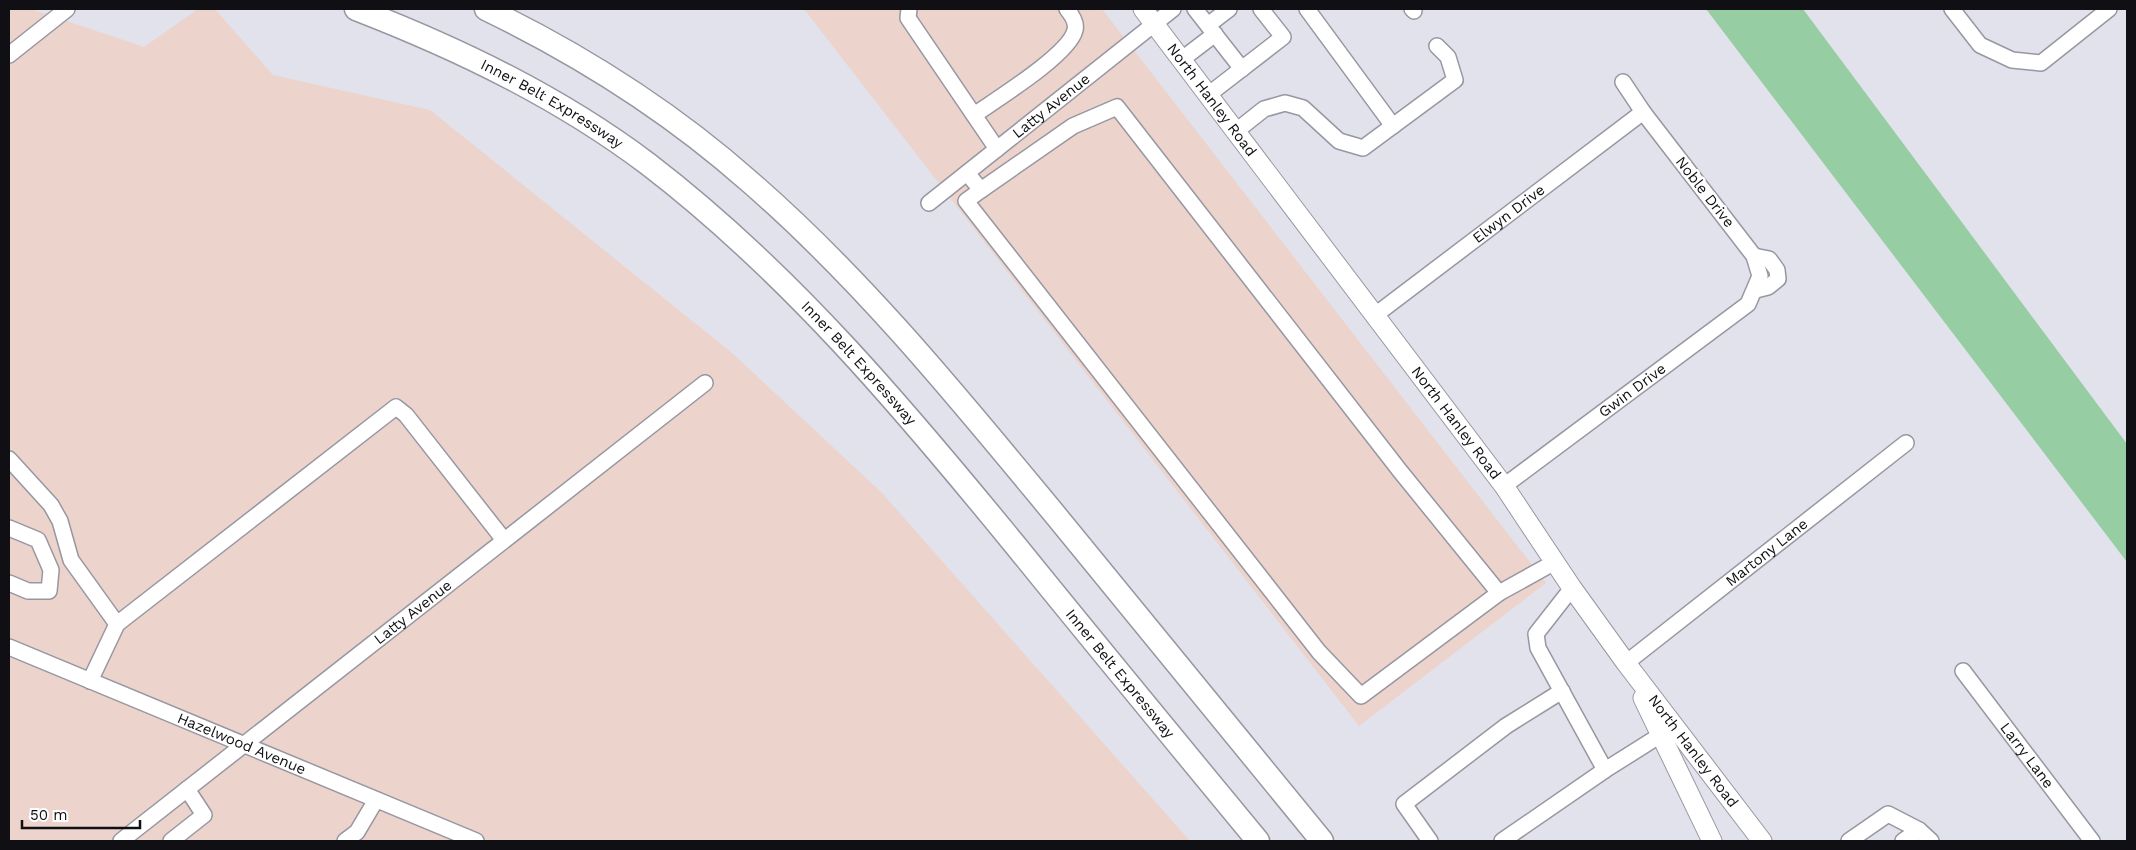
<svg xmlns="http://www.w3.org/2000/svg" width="2136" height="850" font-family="'Work Sans',sans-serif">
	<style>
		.industrial { fill: #ecd3cb }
		.green { fill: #96cda2 }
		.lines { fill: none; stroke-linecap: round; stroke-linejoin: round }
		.minor-casing { stroke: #9797a1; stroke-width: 18 }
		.major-casing { stroke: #9797a1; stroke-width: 21 }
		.highway-casing { stroke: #9797a1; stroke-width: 25 }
		.minor { stroke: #fff; stroke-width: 15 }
		.major { stroke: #fff; stroke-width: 19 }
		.highway { stroke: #fff; stroke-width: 22 }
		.labels { text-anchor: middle; stroke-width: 5; stroke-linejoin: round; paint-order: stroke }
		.street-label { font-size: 15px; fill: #101014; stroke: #fff }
	</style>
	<rect width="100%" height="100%" fill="#e2e2ec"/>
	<path class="industrial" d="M9,9H31L144,47L198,9H215L273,75L430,110L732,353L881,492L1190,841H9Z
		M804,9H1102L1546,583L1359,726Z"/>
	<path class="green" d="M1706,9H1803L2127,444V562Z"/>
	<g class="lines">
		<defs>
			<g id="minor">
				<path d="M909,9L908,18L997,149"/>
				<path d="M1195,9L1242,69"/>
				<path d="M1307,9L1393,126"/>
				<path d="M1412,9L1414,11"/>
				<path d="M1952,9L1980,45L2012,60L2041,63L2109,9"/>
				<path d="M1208,25L1229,9"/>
				<path d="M9,55L67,9"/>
				<path d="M1181,60L1215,34"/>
				<path d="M1208,95L1283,37L1261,9"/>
				<path d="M974,115C997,99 1070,54 1075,30C1077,23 1071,14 1067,9"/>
				<path d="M1235,132L1264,109L1285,103L1303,108L1339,141L1363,148L1455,80L1448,57L1437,46"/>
				<path d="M967,173L981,190L1073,126L1117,107L1400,471L1499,593L1555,562"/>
				<path d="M981,190L966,201L1319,652L1361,696L1499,593"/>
				<path id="s1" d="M929,203L1173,9"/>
				<path d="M1754,256L1769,259L1777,270L1778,279L1768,287L1756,290"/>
				<path id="s2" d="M1374,316L1643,112"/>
				<path d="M9,459L51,505L60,521L71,560L117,624"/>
				<path id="s3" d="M1504,486L1748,304L1760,276L1754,256L1643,112L1623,82"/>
				<path d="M9,528L38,540L51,570L49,591H28L9,583"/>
				<path d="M1572,588L1536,634L1538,648L1605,770L1670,729"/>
				<path id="s4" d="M9,647L476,841"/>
				<path id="s5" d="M1626,663L1906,443"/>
				<path id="s6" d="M1963,671L2092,841"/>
				<path d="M90,681L117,624L396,407L406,415L504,540"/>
				<path id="s7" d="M121,841L705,383"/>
				<path d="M171,841L204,815L187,789"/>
				<path d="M345,841L357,832L376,800"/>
				<path d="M1430,841L1404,804L1506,726L1562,691"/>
				<path d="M1502,841L1605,770"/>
				<path d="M1849,841L1888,814L1919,830L1931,841"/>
				<path d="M1903,841L1919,830"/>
			</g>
			<g id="major">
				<path id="s8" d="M1143,9L1504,486L1572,588L1626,663L1762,841"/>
				<path d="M1643,698L1712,841"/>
			</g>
			<g id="highway">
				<path id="s9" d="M356,9C459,49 559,97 648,164C789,272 904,409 1016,546C1096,645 1177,743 1258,841"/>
				<path d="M486,9C581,55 671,112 750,182C864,281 961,401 1057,517C1146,625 1234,733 1322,841"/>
			</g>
		</defs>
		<use href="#minor" class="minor-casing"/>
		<use href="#major" class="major-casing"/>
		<use href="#highway" class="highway-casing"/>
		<use href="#minor" class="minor"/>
		<use href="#major" class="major"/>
		<use href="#highway" class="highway"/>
	</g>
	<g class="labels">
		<g class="street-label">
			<text dy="5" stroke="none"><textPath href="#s8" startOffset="114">North Hanley Road</textPath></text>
			<text dy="5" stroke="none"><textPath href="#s9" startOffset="218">Inner Belt Expressway</textPath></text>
			<text dy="5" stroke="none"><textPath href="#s1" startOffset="156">Latty Avenue</textPath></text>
			<text transform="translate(1705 192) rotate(52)" y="5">Noble Drive</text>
			<text dy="5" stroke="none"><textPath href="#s2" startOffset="169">Elwyn Drive</textPath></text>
			<text dy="5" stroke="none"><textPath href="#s9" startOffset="622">Inner Belt Expressway</textPath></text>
			<text dy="5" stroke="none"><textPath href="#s3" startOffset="160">Gwin Drive</textPath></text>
			<text dy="5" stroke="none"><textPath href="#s8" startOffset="519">North Hanley Road</textPath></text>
			<text dy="5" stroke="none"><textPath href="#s5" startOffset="179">Martony Lane</textPath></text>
			<text dy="5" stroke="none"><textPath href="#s7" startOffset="371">Latty Avenue</textPath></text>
			<text dy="5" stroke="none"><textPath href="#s9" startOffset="1028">Inner Belt Expressway</textPath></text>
			<text dy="5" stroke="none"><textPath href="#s4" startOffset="252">Hazelwood Avenue</textPath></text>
			<text dy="5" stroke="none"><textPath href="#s8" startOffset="924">North Hanley Road</textPath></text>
			<text dy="5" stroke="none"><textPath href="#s6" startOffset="106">Larry Lane</textPath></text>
		</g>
	</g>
	<rect width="2136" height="850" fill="none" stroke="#101014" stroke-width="20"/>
	<path d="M22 820v8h118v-8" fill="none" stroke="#101014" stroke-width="2.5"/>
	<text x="30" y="820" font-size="15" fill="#101014" stroke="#ffffff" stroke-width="4" paint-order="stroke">50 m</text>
</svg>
